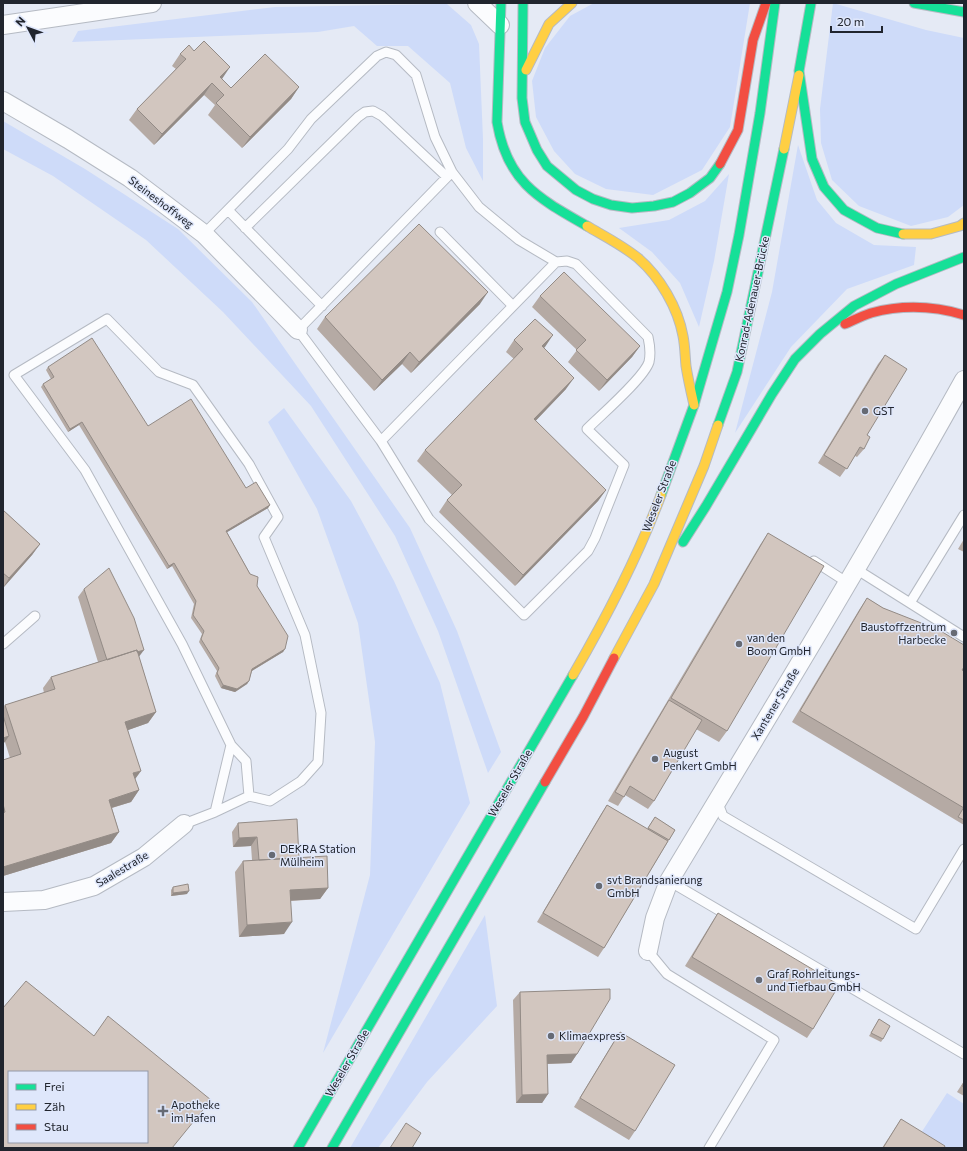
<svg xmlns="http://www.w3.org/2000/svg" width="967" height="1151" font-family="Commissioner,sans-serif">
	<style>
		.green { fill: #cedbf9 }
		.lines { fill: none; stroke-linecap: round; stroke-linejoin: round }
		.lane-casing { stroke: #b5bac3; stroke-width: 11 }
		.street-casing { stroke: #b5bac3; stroke-width: 20 }
		.fast-casing { stroke: #b5bac3; stroke-width: 11 }
		.slow-casing { stroke: #b5bac3; stroke-width: 11 }
		.jam-casing { stroke: #b5bac3; stroke-width: 11 }
		.lane { stroke: #fbfcfe; stroke-width: 9 }
		.street { stroke: #fbfcfe; stroke-width: 18 }
		.fast { stroke: #16e098; stroke-width: 9 }
		.slow { stroke: #ffcf43; stroke-width: 9 }
		.jam { stroke: #f24e42; stroke-width: 9 }
		.wall { fill: #b5aaa4 }
		.shaded-wall { fill: #938b86 }
		.building { fill: #d2c6bf; stroke: #938b86; fill-rule: evenodd }
		.poi-dot { fill: #666a74; stroke: #dfe7fb; stroke-width: 1.5 }
		.labels { text-anchor: middle; stroke-width: 3; stroke-linejoin: round; paint-order: stroke }
		.street-label { font-size: 11px; fill: #21252e; stroke: #dfe7fb }
		.poi-label { font-size: 11px; fill: #21252e; stroke: #dfe7fb; text-anchor: start }
	</style>
	<rect width="100%" height="100%" fill="#e5eaf5"/>
	<path class="green" d="M594,3H750L730,127L702,170L653,195L606,189L575,174L554,151L536,117L532,81L545,48L570,16Z
		M833,3L926,30L964,38V205L948,217L911,226L859,206L832,180L821,143L820,109Z
		M447,4L471,25L479,44L483,139V181L466,148L450,83L408,46H377L354,26L318,32L72,42L78,31L275,7Z
		M3,121L85,169L178,229L252,302L410,528L457,631L501,752L488,773L438,631L395,536L311,406L223,312L146,240L53,176L3,149Z
		M798,145L817,200L836,223L874,245L916,247L914,265L847,289L791,347L735,433L772,292Z
		M729,174L714,261L699,327L680,283L652,252L619,228L669,220L705,201Z
		M284,408L351,501L394,581L440,683L470,803L323,1053L370,875L375,742L358,623L317,509L268,422Z
		M485,915L497,1006L427,1082L378,1148H350Z
		M947,1093L964,1104V1148H945L921,1133Z"/>
	<g class="lines">
		<defs>
			<path id="lane" d="M228,210L322,306
				M245,228L358,117L365,112L373,111L382,116L447,177
				M440,232L513,306
				M204,234L288,149L311,119L377,56L386,52L396,55L416,75L435,137L452,172L479,207L519,240L556,262L567,261L576,264L648,337C650,346 651,353 649,362C644,378 601,415 587,429L624,465L595,538L588,551L524,615L429,519L381,441L298,330L452,172
				M381,441L556,262
				M814,561L848,583
				M856,569L964,637
				M910,603L964,515
				M3,644L35,616
				M717,801L723,816L916,929L964,849
				M215,812L231,745
				M184,824L215,812L249,796L270,801L301,781L318,762L321,713L305,635L264,537L278,517L249,464L193,385L159,372L107,319L14,375L85,470L182,644L231,745L246,761L249,796
				M669,881L964,1054
				M648,951L667,974L774,1040L709,1148"/>
			<path id="street" d="M477,3L500,25
				M3,25L152,3
				M3,101L68,139L130,178L204,234L298,330
				M3,902L44,900L94,886L144,857L184,824
				M648,951L655,918L669,881C769,715 870,549 964,380"/>
			<path id="fast" d="M501,3L497,122C507,182 538,198 587,226
				M523,3L522,98L525,122L537,150L547,166L576,190L593,199L611,205L632,208L654,206L673,202L690,193L710,178L720,164
				M811,3L799,71L812,159L824,187L844,210L877,228L903,234
				M914,3L964,12
				M718,425L737,372L784,149
				M661,495L694,405L727,292L739,235L760,113L775,3
				M683,542L706,506L772,394L795,359L820,334L854,306L896,284L964,257
				M298,1148L573,675
				M332,1148L545,782"/>
			<path id="slow" d="M526,70L549,24L572,3
				M784,149L799,75
				M587,226C604,236 622,245 638,258C660,277 678,308 683,336C685,346 685,356 686,366C688,379 691,392 694,405
				M903,234H931L960,226L964,223
				M614,658L654,584L704,466L718,425
				M573,675C606,618 638,557 661,495"/>
			<path id="jam" d="M720,164L738,130L753,40L766,3
				M845,324C854,320 862,316 871,313C901,305 934,306 964,315
				M545,782L583,717L614,658"/>
		</defs>
		<use href="#lane" class="lane-casing"/>
		<use href="#street" class="street-casing"/>
		<use href="#fast" class="fast-casing"/>
		<use href="#slow" class="slow-casing"/>
		<use href="#jam" class="jam-casing"/>
		<use href="#lane" class="lane"/>
		<use href="#street" class="street"/>
		<use href="#fast" class="fast"/>
		<use href="#slow" class="slow"/>
		<use href="#jam" class="jam"/>
	</g>
	<path class="wall" d="M180,54L221,79L231,88L299,87L291,99L242,148L208,115L215,105L204,95L154,145L129,120L137,109L176,69L172,66Z
		M540,296L640,346L632,357L599,391L568,362L577,350L532,307Z
		M480,304L411,373L402,364L374,391L317,329L325,317Z
		M514,340L544,348L566,389L535,421L606,490L598,501L515,586L439,512L447,500L452,495L417,461L425,450L514,359L506,352Z
		M885,355L864,449L857,457L855,456L840,477L818,463L878,364Z
		M48,367L148,426L246,488L270,505L268,508L227,532L257,586L285,649L283,652L252,671L249,681L247,684L235,692L221,688L215,676L217,671L199,642L202,634L191,618L194,604L172,566L167,569L79,425L68,432L41,387L43,384L51,379L46,370Z
		M3,510L40,544L32,555L3,588Z
		M768,533L727,731L719,742L696,729L654,801L648,809L625,795L618,806L608,801L760,545Z
		M964,539V552L958,549Z
		M84,589L139,657L156,712L148,723L128,730L135,779L139,790L131,802L112,808L119,832L111,843L3,876V760L10,758L5,742L3,743V708L5,705L44,693L43,688L51,677L98,662L78,597Z
		M867,598L883,608L964,645V825L792,722L859,610Z
		M607,805L647,829L655,817L675,830L604,948L598,957L537,922L601,814Z
		M238,823L299,858L328,888L320,899L291,901L284,934L239,937L235,872L243,861L252,860L251,846L233,847L232,832Z
		M173,887L187,894L171,896V890Z
		M718,913L813,1029L807,1038L685,966L712,922Z
		M520,992L577,1054L571,1063L547,1064L548,1094L542,1103H516L513,1000Z
		M879,1019L883,1039L881,1042L869,1036Z
		M620,1032L635,1131L629,1140L574,1107L614,1041Z
		M964,1081V1096L957,1092Z
		M901,1119L944,1148H882Z"/>
	<path class="shaded-wall" d="M230,67L222,79L214,86L220,77Z
		M212,83L204,95L154,145L162,134Z
		M299,87L291,99L242,148L250,137Z
		M488,292L480,304L411,373L419,362Z
		M553,335L545,347L534,358L542,346Z
		M640,346L632,357L599,391L607,380Z
		M410,352L402,364L374,391L382,380Z
		M574,378L566,389L526,431L534,419Z
		M82,422L79,425L68,432L70,429Z
		M606,490L598,501L515,586L523,575Z
		M270,505L268,508L224,534L226,531Z
		M40,544L32,555L3,588L9,578Z
		M174,563L172,566L167,569L169,566Z
		M285,649L283,652L250,672L252,669Z
		M144,650L138,658L107,661Z
		M249,681L247,684L235,692L221,688L223,685Z
		M156,712L148,723L117,734L125,722Z
		M9,736L5,742L3,743V738Z
		M141,771L133,782V773Z
		M139,790L131,802L101,811L109,800Z
		M119,832L111,843L3,876V867Z
		M257,837L251,846L233,847L239,838Z
		M328,888L320,899L282,901L290,890Z
		M189,891L187,894L171,896L173,893Z
		M292,922L284,934L239,937L247,925Z
		M577,1054L571,1063L541,1064L547,1055Z
		M548,1094L542,1103H516L522,1095Z"/>
	<path class="building" d="M204,41L230,67L220,77L231,88L265,54L299,87L250,137L216,103L224,95L212,83L162,134L137,109L186,59L180,54L189,45L194,51Z
		M419,224L488,292L419,362L410,352L382,380L325,317Z
		M564,272L640,346L607,380L576,350L586,340L540,296Z
		M535,319L553,335L542,346L574,378L534,419L606,490L523,575L447,500L462,485L425,450L523,349L514,340Z
		M92,338L148,426L191,399L246,488L256,482L270,505L226,531L250,574L258,577L257,586L288,636L285,649L252,669L249,681L237,689L223,685L217,673L219,668L201,639L204,631L193,615L196,601L174,563L169,566L82,422L70,429L43,384L54,377L48,367Z
		M885,355L907,369L867,435L870,437L864,449L860,447L847,469L824,455Z
		M3,510L40,544L9,578L3,573Z
		M768,533L824,566L727,731L671,698Z
		M109,568L134,618L144,650L137,652V650L107,660L84,589Z
		M867,598L883,608L939,630L964,645V667L962,670L964,671V808L800,711Z
		M137,650L156,712L125,722L141,771L133,773L139,790L109,800L119,832L3,867V813L5,812L3,804V760L21,754L5,705L55,689L51,677Z
		M669,700L702,720L654,801L630,786L624,797L615,792Z
		M3,715L9,736L3,738Z
		M607,805L668,841L604,948L543,913Z
		M964,807V820L958,817Z
		M655,817L675,830L669,840L648,828Z
		M297,819L299,858L259,860L257,837L239,838L238,823Z
		M327,856L328,888L290,890L292,922L247,925L243,861Z
		M188,884L189,891L173,893V887Z
		M718,913L839,985L813,1029L692,957Z
		M26,981L94,1036L108,1016L211,1100L172,1148H3V1008ZM9,1072H147V1142H9Z
		M610,989V999L577,1054L547,1055L548,1094L522,1095L520,992Z
		M879,1019L890,1026L883,1039L871,1033Z
		M620,1032L675,1065L635,1131L580,1098Z
		M964,1082V1087L962,1086Z
		M901,1119L945,1146L944,1148H883Z
		M406,1123L421,1133L412,1148H390Z"/>
	<g class="poi-dot">
		<circle cx="865" cy="411" r="4"/>
		<circle cx="954" cy="633" r="4"/>
		<circle cx="739" cy="644" r="4"/>
		<circle cx="655" cy="759" r="4"/>
		<circle cx="272" cy="855" r="4"/>
		<circle cx="599" cy="886" r="4"/>
		<circle cx="759" cy="980" r="4"/>
		<circle cx="551" cy="1036" r="4"/>
		<path d="M161 1105h4v4h4v4h-4v4h-4v-4h-4v-4h4z"/>
	</g>
	<g class="labels">
		<g class="street-label">
			<text transform="translate(161 202) rotate(37)" y="4">Steineshoffweg</text>
			<text transform="translate(752 299) rotate(-78)" y="4">Konrad-Adenauer-Brücke</text>
			<text transform="translate(659 496) rotate(-69)" y="4">Weseler Straße</text>
			<text transform="translate(775 704) rotate(-59)" y="4">Xantener Straße</text>
			<text transform="translate(510 783) rotate(-60)" y="4">Weseler Straße</text>
			<text transform="translate(122 869) rotate(-31)" y="4">Saalestraße</text>
			<text transform="translate(347 1063) rotate(-60)" y="4">Weseler Straße</text>
		</g>
		<g class="poi-label">
			<text x="873" y="415">GST</text>
			<text x="946" y="631" text-anchor="end">Baustoffzentrum<tspan x="946" dy="13">Harbecke</tspan></text>
			<text x="747" y="642">van den<tspan x="747" dy="13">Boom GmbH</tspan></text>
			<text x="663" y="757">August<tspan x="663" dy="13">Penkert GmbH</tspan></text>
			<text x="280" y="853">DEKRA Station<tspan x="280" dy="13">Mülheim</tspan></text>
			<text x="607" y="884">svt Brandsanierung<tspan x="607" dy="13">GmbH</tspan></text>
			<text x="767" y="978">Graf Rohrleitungs-<tspan x="767" dy="13">und Tiefbau GmbH</tspan></text>
			<text x="559" y="1040">Klimaexpress</text>
			<text x="171" y="1109">Apotheke<tspan x="171" dy="13">im Hafen</tspan></text>
		</g>
	</g>
	<rect width="967" height="1151" fill="none" stroke="#21252e" stroke-width="8"/>
	<rect x="8" y="1071" width="140" height="72" fill="#dfe7fb" stroke="#9399a9"/>
	<rect x="16" y="1084" width="20" height="6" fill="#16e098" stroke="#9399a9"/>
	<text x="44" y="1091" font-size="12" fill="#21252e">Frei</text>
	<rect x="16" y="1104" width="20" height="6" fill="#ffcf43" stroke="#9399a9"/>
	<text x="44" y="1111" font-size="12" fill="#21252e">Zäh</text>
	<rect x="16" y="1124" width="20" height="6" fill="#f24e42" stroke="#9399a9"/>
	<text x="44" y="1131" font-size="12" fill="#21252e">Stau</text>
	<g transform="translate(28 28) rotate(311)" stroke="#dfe7fb" stroke-width="3" paint-order="stroke">
	<path d="M0-3L7 15L0 10L-7 15Z" fill="#21252e"/>
	<text y="-6" font-size="11" font-weight="bold" text-anchor="middle" fill="#21252e">N</text>
	</g>
	<path d="M831 26v6h51v-6" fill="none" stroke="#21252e" stroke-width="2"/>
	<text x="837" y="26" font-size="12" fill="#21252e" stroke="#dfe7fb" stroke-width="3" paint-order="stroke">20 m</text>
</svg>
